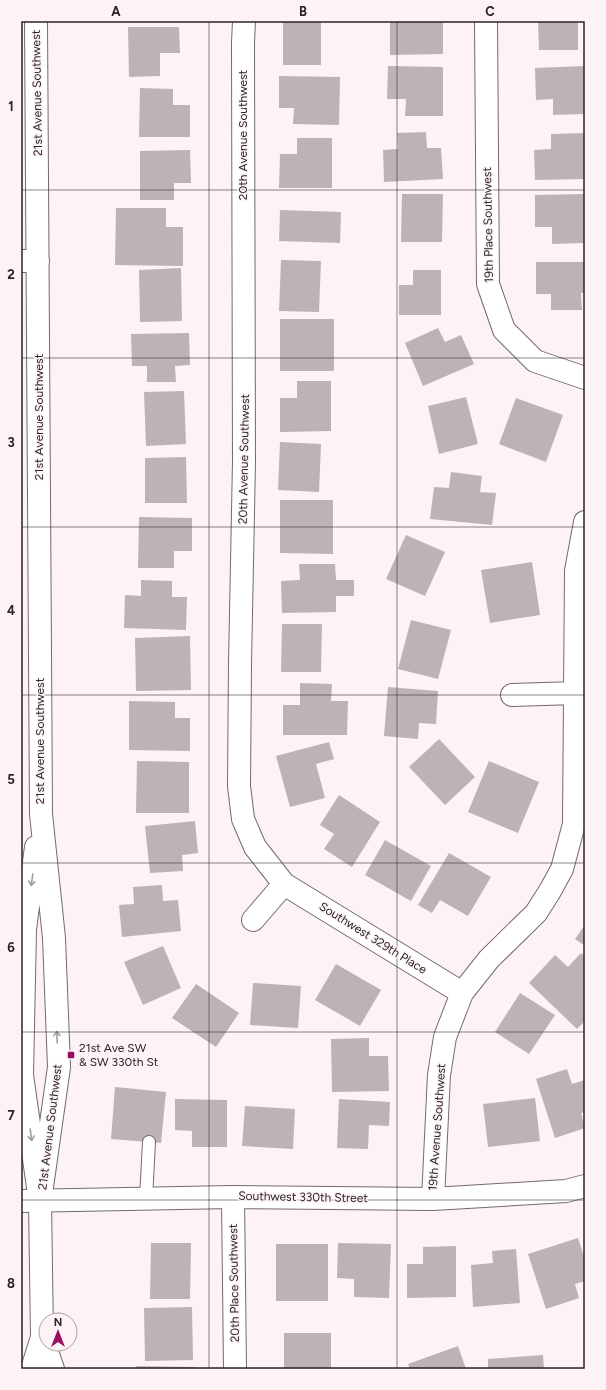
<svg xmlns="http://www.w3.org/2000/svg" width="606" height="1390" font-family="Figtree,sans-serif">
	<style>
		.building { fill: #bdb3b7 }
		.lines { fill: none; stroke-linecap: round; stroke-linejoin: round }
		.service-casing { stroke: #746a6e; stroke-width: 14 }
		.minor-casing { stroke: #746a6e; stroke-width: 24 }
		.primary-casing { stroke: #746a6e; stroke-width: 24 }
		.service { stroke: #fff; stroke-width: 12 }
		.minor { stroke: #fff; stroke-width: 22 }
		.primary { stroke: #fff; stroke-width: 22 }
		.oneway { stroke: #9f9d9e }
		.grid { fill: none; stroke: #2a2527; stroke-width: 1; stroke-opacity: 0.55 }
		.poi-dot { fill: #990c5f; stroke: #fdf2f6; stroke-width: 1.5 }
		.labels { text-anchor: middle; stroke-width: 3; stroke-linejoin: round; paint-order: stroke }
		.street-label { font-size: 12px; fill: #2a2527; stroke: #fdf2f6 }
		.poi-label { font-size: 12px; fill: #2a2527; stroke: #fdf2f6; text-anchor: start }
		.neatline { fill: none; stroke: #2a2527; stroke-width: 1.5 }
		.grid-label { font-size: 13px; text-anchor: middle; font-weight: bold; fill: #2a2527 }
	</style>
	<rect width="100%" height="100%" fill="#fdf2f6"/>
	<path class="building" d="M283,21H321V65H283Z
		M390,21H443V54L390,55Z
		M538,21H578V50H539Z
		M128,27H179L180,53H160V76L129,77Z
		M388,66L443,67V116H405L406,99H387Z
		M584,66L585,114L553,115V99L536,100L535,68Z
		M279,76L340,77L339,125L293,124L294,108H279Z
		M140,88L173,89V105H190V137H139Z
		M426,132L427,148H441L443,179L384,182L383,150L398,149L397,133Z
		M585,133V179L535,180L534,150L551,149V134Z
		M297,138H332V188H279L280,154H297Z
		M190,150L191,183H174V200H140V151Z
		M402,194H443L442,242H401Z
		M584,194V243L552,244V227H535V195Z
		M116,208H166V227H183V266L115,265Z
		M280,210L341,212L340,243L279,241Z
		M281,260L321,261L319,312L279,311Z
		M536,262H585V293H581L582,310H551V294H536Z
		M181,268L182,321L140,322L139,270Z
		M413,270H441V315H399V285H413Z
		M280,319H334V371H280Z
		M438,328L445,342L461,335L474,364L423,386L405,343Z
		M189,333L190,365L175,366L176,382H147V366H132L131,334Z
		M297,381H331V431L280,432V398H297Z
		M184,391L186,444L146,446L144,392Z
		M466,397L478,444L439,454L428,406Z
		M516,398L563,415L546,462L499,444Z
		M280,442L321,444L319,492L278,490Z
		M186,457L187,503H145V458Z
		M451,472L482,476L480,492L496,493L492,525L430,519L434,487L449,488Z
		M280,500H333V554L280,553Z
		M139,517L192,518V551H174V568H138Z
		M406,535L445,552L425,596L386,579Z
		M532,562L540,615L490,623L481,570Z
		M299,564H335L336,580H354V596H336V612L282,613L281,581L300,580Z
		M141,580L172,581V597H187L186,630L124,628L125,595L141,596Z
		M411,620L451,630L438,679L398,669Z
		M282,624H322L321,672H281Z
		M190,636L191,690L136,691L135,638Z
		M300,683L332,684L331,701H348L347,735H283V705H300Z
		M388,687L438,691L436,724L419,723L418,739L384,736Z
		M129,701L175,702V718H190V751L129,750Z
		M439,739L475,777L445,805L409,767Z
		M329,742L334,759L316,764L325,798L290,807L276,756Z
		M137,761L189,762V813H136Z
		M489,761L539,782L518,833L468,812Z
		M339,795L380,822L352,867L324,849L334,834L320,825Z
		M195,821L198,853L182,855L183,871L150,873L145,826Z
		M385,840L431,866L411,901L365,875Z
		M449,853L491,877L468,916L440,900L432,913L418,905Z
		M162,885L163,901L178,900L181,931L122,937L119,905L134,904L133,887Z
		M584,926L585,927V946L575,939Z
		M163,946L181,988L143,1005L124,962Z
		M581,953L585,957V1021L577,1029L529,983L555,955L568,967Z
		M336,964L381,990L360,1026L315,1000Z
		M253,983L301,986L298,1028L250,1025Z
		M196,984L239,1013L216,1047L172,1018Z
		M520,993L555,1015L529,1054L495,1032Z
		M369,1038V1056H388L389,1091L332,1092L331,1039Z
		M567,1069L572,1084L585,1080V1112L581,1113L585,1128L555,1138L536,1079Z
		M115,1087L166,1092L161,1143L111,1139Z
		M535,1098L540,1141L488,1147L483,1104Z
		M175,1099L227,1100V1147H192V1131L175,1130Z
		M339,1099L390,1102L389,1126L369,1125L368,1149L337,1148Z
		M245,1106L295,1109L293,1149L242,1146Z
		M578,1238L585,1260V1281L575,1284L579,1298L546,1309L528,1254Z
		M151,1243H191L190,1299H150Z
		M338,1243L391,1244L389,1298L354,1297V1279L337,1278Z
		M276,1244H328V1301H276Z
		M456,1246V1297L407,1298V1264H423V1247Z
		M516,1249L520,1303L473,1307L471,1265L493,1263L492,1251Z
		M192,1307L193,1360L145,1361L144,1308Z
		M284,1333H331V1369H284Z
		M458,1346L466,1369H410L408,1364Z
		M543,1355L544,1369H488V1359Z
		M136,1366L196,1367V1369H136Z"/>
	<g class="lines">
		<defs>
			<path id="service" d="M146,1199L149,1142"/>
			<path id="minor" d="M244,21L243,43L244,461L240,664L239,786L243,819L255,847L284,884L462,993
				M486,21L488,284L504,330L535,361L585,378
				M21,261H38
				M512,695L575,693
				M253,920L284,884
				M233,1197L235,1369
				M433,1199L439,1075L445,1037L462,993L489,959L536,913L550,891L562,869L574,824L576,571L585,522
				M21,1201L233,1197L433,1199L566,1191L585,1186"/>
			<path id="primary" d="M36,21L41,814L54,938L59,1067L40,1201
				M42,1337L53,1369
				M32,1369L42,1337L40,1201L22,1075L25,929L36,847"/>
		</defs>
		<use href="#service" class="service-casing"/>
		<use href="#minor" class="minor-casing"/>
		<use href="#primary" class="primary-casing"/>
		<use href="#service" class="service"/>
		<use href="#minor" class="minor"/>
		<use href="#primary" class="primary"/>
	</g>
	<defs><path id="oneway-shaft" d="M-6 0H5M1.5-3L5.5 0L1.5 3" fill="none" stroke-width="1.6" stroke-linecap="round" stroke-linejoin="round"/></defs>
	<g class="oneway">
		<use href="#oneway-shaft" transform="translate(32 880) rotate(98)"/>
		<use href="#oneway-shaft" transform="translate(57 1037) rotate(-92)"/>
		<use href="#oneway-shaft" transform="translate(31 1135) rotate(82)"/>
	</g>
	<path class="grid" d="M209,21V1369M397,21V1369M21,190H585M21,358H585M21,527H585M21,695H585M21,863H585M21,1032H585M21,1200H585"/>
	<rect class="poi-dot" x="67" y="1051" width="8" height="8" rx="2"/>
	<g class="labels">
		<g class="street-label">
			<text transform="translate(37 93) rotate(-91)" y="4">21st Avenue Southwest</text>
			<text transform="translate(243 135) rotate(-90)" y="4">20th Avenue Southwest</text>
			<text transform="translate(488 225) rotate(-91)" y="4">19th Place Southwest</text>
			<text transform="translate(39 417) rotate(-90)" y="4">21st Avenue Southwest</text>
			<text transform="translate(244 459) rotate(-89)" y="4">20th Avenue Southwest</text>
			<text transform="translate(40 741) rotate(-90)" y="4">21st Avenue Southwest</text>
			<text transform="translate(373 938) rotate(32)" y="4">Southwest 329th Place</text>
			<text transform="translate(50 1127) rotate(-83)" y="4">21st Avenue Southwest</text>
			<text transform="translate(437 1127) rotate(-86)" y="4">19th Avenue Southwest</text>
			<text transform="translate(303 1197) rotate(1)" y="4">Southwest 330th Street</text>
			<text transform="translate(234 1283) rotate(-91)" y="4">20th Place Southwest</text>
		</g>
		<g class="poi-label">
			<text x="79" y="1052">21st Ave SW<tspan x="79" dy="14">&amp; SW 330th St</tspan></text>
		</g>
	</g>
	<rect width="606" height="1390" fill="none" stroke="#fdf2f6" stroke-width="44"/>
	<g transform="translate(58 1332)"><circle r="19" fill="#fdf2f6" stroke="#a9a0a3"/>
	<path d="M0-3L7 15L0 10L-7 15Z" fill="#990c5f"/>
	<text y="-6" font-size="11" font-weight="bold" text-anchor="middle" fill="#2a2527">N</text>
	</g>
	<rect x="22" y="22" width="562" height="1346" class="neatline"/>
	<g class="grid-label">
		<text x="116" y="16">A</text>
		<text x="303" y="16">B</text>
		<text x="490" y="16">C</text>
		<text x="11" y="111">1</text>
		<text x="11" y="279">2</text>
		<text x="11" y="447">3</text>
		<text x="11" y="615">4</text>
		<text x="11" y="784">5</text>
		<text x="11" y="952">6</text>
		<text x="11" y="1120">7</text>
		<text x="11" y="1288">8</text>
	</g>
</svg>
